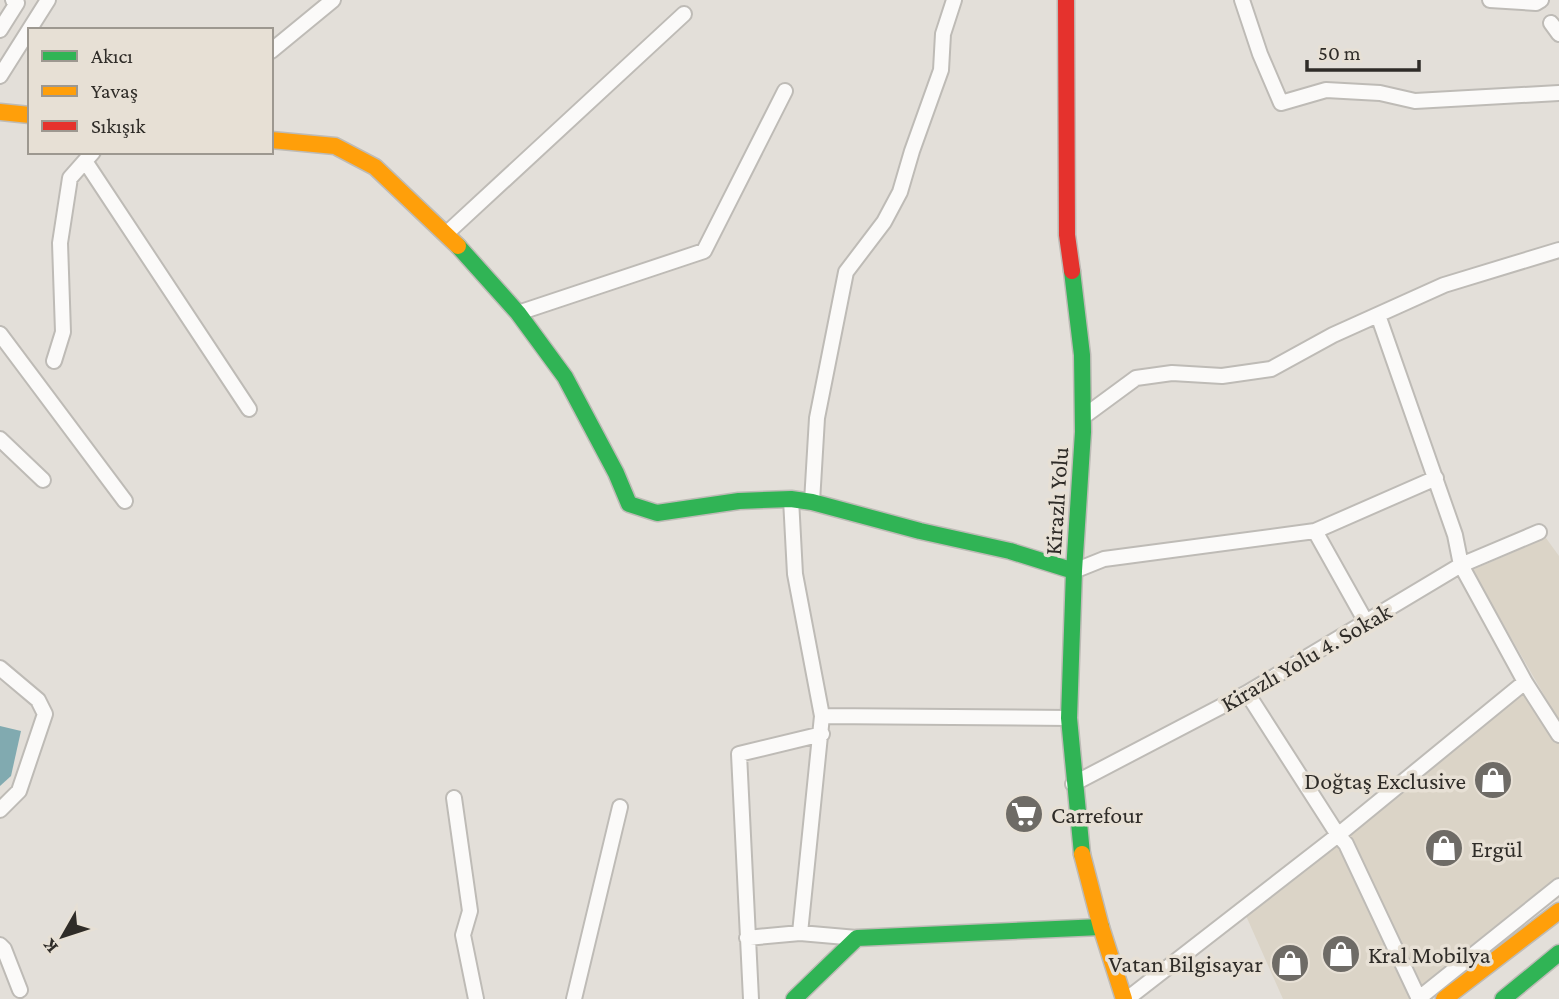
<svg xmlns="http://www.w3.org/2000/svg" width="1559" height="999" font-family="'Crimson Pro',serif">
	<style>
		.built { fill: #dbd4c7 }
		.water { fill: #81aab0 }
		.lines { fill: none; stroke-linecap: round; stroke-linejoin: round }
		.street-casing { stroke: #bebbb6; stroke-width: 18 }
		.fast-casing { stroke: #bebbb6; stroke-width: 19 }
		.slow-casing { stroke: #bebbb6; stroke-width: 19 }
		.jam-casing { stroke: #bebbb6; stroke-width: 19 }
		.street { stroke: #fbfaf9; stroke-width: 14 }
		.fast { stroke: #30b455; stroke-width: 16 }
		.slow { stroke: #ff9f0a; stroke-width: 16 }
		.jam { stroke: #e5322d; stroke-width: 16 }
		.labels { text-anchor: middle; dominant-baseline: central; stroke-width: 7; stroke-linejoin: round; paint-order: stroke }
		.street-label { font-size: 24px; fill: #2f2c28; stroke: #e7e0d5 }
		.poi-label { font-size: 24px; fill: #2f2c28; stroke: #e7e0d5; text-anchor: start }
	</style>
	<rect width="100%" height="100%" fill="#e3dfd9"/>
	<path class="built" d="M 1546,538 L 1559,556 L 1559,721 L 1472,570 Z
		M 1525,682 L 1559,735 L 1559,886 L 1418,999 L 1283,999 L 1243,909 Z"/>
	<path class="water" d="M 0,726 L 21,731 L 11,776 L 0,786 Z"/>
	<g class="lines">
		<defs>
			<path id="street" d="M 1242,0 L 1260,54 L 1281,103 L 1326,90 L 1380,93 L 1415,101 L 1559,93
				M 1490,0 L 1536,3 L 1541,0
				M 1551,23 L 1559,34
				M 0,30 L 17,3 L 13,0
				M 271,51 L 333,0
				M 0,76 L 48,0
				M 85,161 L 249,409
				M 447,233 L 684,14
				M 518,313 L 704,251 L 785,91
				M 1378,315 L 1455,535 L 1461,565 L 1525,682 L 1559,735
				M 0,334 L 125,501
				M 54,361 L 63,332 L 60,243 L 70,178 L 93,152
				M 1083,417 L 1136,378 L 1172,373 L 1222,376 L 1271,369 L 1333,335 L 1444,285 L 1559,250
				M 0,439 L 43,480
				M 791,499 L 795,574 L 822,716
				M 812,502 L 817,418 L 846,272 L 884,222 L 900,192 L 912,151 L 941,70 L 943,34 L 954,0
				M 1315,531 L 1366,622
				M 1074,571 L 1104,559 L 1315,531 L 1436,478
				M 0,668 L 38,700 L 45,714 L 19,791 L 0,810
				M 1247,693 L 1338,835 L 1346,844 L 1419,999
				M 1073,784 L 1247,693 L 1461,565 L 1539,532
				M 454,798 L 470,911 L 463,935 L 476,999
				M 800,933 L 822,716 L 1069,718
				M 747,938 L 800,933 L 857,938
				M 0,945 L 4,949 L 20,990
				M 574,999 L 620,807
				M 751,999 L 739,754 L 822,734
				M 1127,999 L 1338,835 L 1525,682
				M 1418,999 L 1559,886"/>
			<path id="fast" d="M 458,246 L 518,313 L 565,377 L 616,473 L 629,504 L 657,513 L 739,501 L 791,499 L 812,502 L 920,531 L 1010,551 L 1074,571
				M 1072,271 L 1082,355 L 1083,432 L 1074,571 L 1069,718 L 1082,854
				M 794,999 L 857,938 L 1101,927
				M 1503,999 L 1559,953"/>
			<path id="slow" d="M 0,112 L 30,115
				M 271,140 L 335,146 L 375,167 L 458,246
				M 1082,854 L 1101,927 L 1124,999
				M 1444,999 L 1559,911"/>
			<path id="jam" d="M 1066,0 L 1067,235 L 1072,271"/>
		</defs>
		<use href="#street" class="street-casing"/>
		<use href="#fast" class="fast-casing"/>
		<use href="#slow" class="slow-casing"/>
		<use href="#jam" class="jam-casing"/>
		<use href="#street" class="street"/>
		<use href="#fast" class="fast"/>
		<use href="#slow" class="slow"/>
		<use href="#jam" class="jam"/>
	</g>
	<defs>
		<symbol id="shop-disc" viewBox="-11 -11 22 22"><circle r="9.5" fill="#6e6b66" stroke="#e7e0d5"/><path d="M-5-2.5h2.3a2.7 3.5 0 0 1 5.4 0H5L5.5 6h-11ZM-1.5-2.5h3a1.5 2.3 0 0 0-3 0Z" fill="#fff"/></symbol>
		<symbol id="supermarket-disc" viewBox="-11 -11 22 22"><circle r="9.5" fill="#6e6b66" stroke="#e7e0d5"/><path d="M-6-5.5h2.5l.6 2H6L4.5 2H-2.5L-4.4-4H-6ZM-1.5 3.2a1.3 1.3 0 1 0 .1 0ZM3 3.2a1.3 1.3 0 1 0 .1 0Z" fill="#fff"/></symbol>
	</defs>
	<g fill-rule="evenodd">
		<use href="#shop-disc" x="1471" y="758" width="44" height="44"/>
		<use href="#supermarket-disc" x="1002" y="792" width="44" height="44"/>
		<use href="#shop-disc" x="1422" y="826" width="44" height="44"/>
		<use href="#shop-disc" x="1319" y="932" width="44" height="44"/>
		<use href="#shop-disc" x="1268" y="941" width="44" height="44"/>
	</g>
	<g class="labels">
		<g class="street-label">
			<text transform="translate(1056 501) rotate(-86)">Kirazlı Yolu</text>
			<text transform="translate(1306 657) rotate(-30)">Kirazlı Yolu 4. Sokak</text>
		</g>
		<g class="poi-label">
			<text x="1466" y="780" text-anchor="end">Doğtaş Exclusive</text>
			<text x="1051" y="814">Carrefour</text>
			<text x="1471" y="848">Ergül</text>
			<text x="1368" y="954">Kral Mobilya</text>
			<text x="1263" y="963" text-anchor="end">Vatan Bilgisayar</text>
		</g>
	</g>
	<rect x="28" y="28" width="245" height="126" fill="#e7e0d5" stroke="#9d9890" stroke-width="2"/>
	<rect x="42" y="51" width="35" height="10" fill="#30b455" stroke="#9d9890" stroke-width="2"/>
	<text x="91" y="63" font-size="21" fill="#2f2c28">Akıcı</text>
	<rect x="42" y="86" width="35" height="10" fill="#ff9f0a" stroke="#9d9890" stroke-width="2"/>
	<text x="91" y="98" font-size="21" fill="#2f2c28">Yavaş</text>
	<rect x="42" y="121" width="35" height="10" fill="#e5322d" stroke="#9d9890" stroke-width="2"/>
	<text x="91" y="133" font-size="21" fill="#2f2c28">Sıkışık</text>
	<g transform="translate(63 936) rotate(231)" stroke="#e7e0d5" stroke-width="5" paint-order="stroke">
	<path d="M0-5L12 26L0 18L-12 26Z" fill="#2f2c28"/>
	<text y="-10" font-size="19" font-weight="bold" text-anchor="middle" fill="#2f2c28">K</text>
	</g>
	<path d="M1307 60v10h112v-10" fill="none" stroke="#2f2c28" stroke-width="3.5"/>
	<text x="1318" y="60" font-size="21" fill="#2f2c28" stroke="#e7e0d5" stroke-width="5" paint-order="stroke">50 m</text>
</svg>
